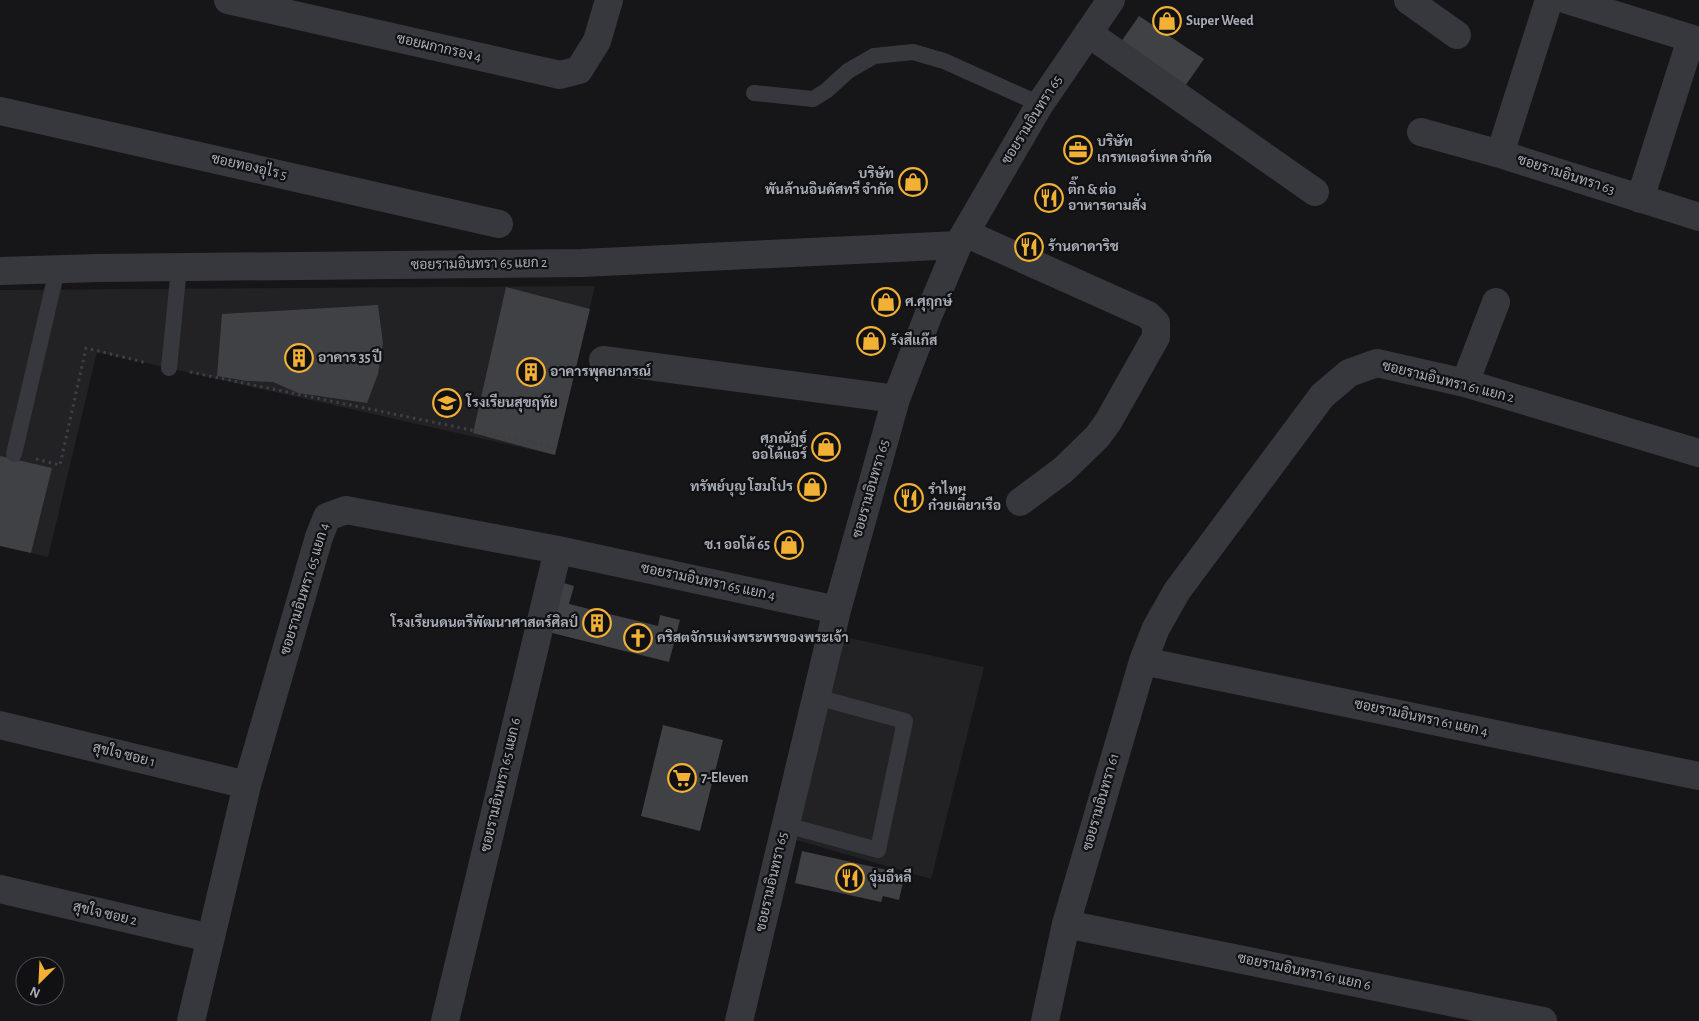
<svg xmlns="http://www.w3.org/2000/svg" width="1699" height="1021" font-family="'Alegreya Sans',Sarabun,sans-serif">
	<style>
		.built { fill: #222225 }
		.building { fill: #404145 }
		.lines { fill: none; stroke-linecap: round; stroke-linejoin: round }
		.path { stroke: #3d3f44; stroke-width: 3; stroke-dasharray: 2.5 4; stroke-linecap: butt }
		.lane { stroke: #37383d; stroke-width: 16 }
		.street { stroke: #37383d; stroke-width: 28 }
		.labels { text-anchor: middle; dominant-baseline: central; stroke-width: 4.5; stroke-linejoin: round; paint-order: stroke }
		.poi-label { font-size: 14px; font-weight: bold; fill: #a8adb8; stroke: #111113; text-anchor: start }
		.street-label { font-size: 14px; fill: #a8adb8; stroke: #111113 }
	</style>
	<rect width="100%" height="100%" fill="#161618"/>
	<path class="built" d="M 595,286 L 555,455 L 97,352 L 48,557 L 0,545 L 0,290 Z
		M 840,636 L 984,667 L 931,879 L 793,839 Z"/>
	<path class="building" d="M 1139,16 L 1204,59 L 1183,89 L 1116,49 Z
		M 506,287 L 590,309 L 555,455 L 473,433 Z
		M 378,305 L 383,343 L 378,374 L 367,403 L 298,393 L 273,382 L 247,381 L 217,376 L 222,314 Z
		M 0,456 L 52,468 L 31,553 L 0,546 Z
		M 560,582 L 574,586 L 569,604 L 658,626 L 660,615 L 680,620 L 669,662 L 548,632 Z
		M 663,725 L 723,740 L 700,831 L 641,816 Z
		M 802,851 L 905,874 L 899,900 L 883,896 L 881,902 L 795,883 Z"/>
	<g class="lines">
		<path class="path" d="M 190,372 L 549,446
			M 36,459 L 60,465 L 86,348 L 147,363"/>
		<path class="lane" d="M 754,93 L 813,99 L 826,91 L 848,71 L 874,56 L 913,52 L 944,61 L 1040,104
			M 169,368 L 179,268
			M 14,454 L 57,270
			M 786,825 L 878,850 L 905,721 L 816,697"/>
		<path class="street" d="M 228,0 L 560,75 L 579,70 L 597,41 L 609,0
			M 1408,0 L 1457,35
			M 1567,0 L 1699,41
			M 1088,33 L 1315,192
			M 0,111 L 499,224
			M 1421,132 L 1500,154 L 1699,217
			M 1500,154 L 1549,0
			M 1640,199 L 1691,39
			M 965,233 L 1148,315 L 1156,323 L 1156,337 L 1108,422 L 1097,437 L 1063,470 L 1020,502
			M 0,271 L 98,268 L 582,263 L 958,245
			M 603,360 L 896,399
			M 1465,383 L 1496,302
			M 1143,661 L 1699,776
			M 0,725 L 247,785
			M 0,889 L 210,938
			M 1066,924 L 1543,1021
			M 191,1021 L 247,785 L 319,537 L 327,517 L 346,510 L 558,550 L 837,610
			M 445,1021 L 558,550
			M 739,1021 L 837,610 L 896,399 L 928,316 L 958,245 L 1040,104 L 1111,0
			M 1045,1021 L 1066,924 L 1143,661 L 1156,628 L 1177,591 L 1322,396 L 1349,373 L 1377,363 L 1465,383 L 1699,453"/>
	</g>
	<defs>
		<symbol id="shop-ring" viewBox="-11 -11 22 22"><circle r="9.5" fill="#111113" stroke="#f2b134" stroke-width="1.5"/><path d="M-5-2.5h2.3a2.7 3.5 0 0 1 5.4 0H5L5.5 6h-11ZM-1.5-2.5h3a1.5 2.3 0 0 0-3 0Z" fill="#f2b134"/></symbol>
		<symbol id="office-ring" viewBox="-11 -11 22 22"><circle r="9.5" fill="#111113" stroke="#f2b134" stroke-width="1.5"/><path d="M-6-3h4V-5.5h4V-3h4V5H-6ZM-1-4.5V-3h2v-1.5ZM-6 0V1H6V0Z" fill="#f2b134"/></symbol>
		<symbol id="restaurant-ring" viewBox="-11 -11 22 22"><circle r="9.5" fill="#111113" stroke="#f2b134" stroke-width="1.5"/><path d="M-5-6h1v4h1v-4h1v4h1v-4h1v5L-1.5 .5V6h-2V.5L-5-1ZM5-6V6H3V1.5H1.5Q1.5-4 5-6Z" fill="#f2b134"/></symbol>
		<symbol id="building-ring" viewBox="-11 -11 22 22"><circle r="9.5" fill="#111113" stroke="#f2b134" stroke-width="1.5"/><path d="M-4-6H4V6H1V3H-1V6H-4ZM-2.5-4.3h1.7v1.8h-1.7ZM.8-4.3h1.7v1.8H.8ZM-2.5-1h1.7V.8h-1.7ZM.8-1h1.7V.8H.8Z" fill="#f2b134"/></symbol>
		<symbol id="school-ring" viewBox="-11 -11 22 22"><circle r="9.5" fill="#111113" stroke="#f2b134" stroke-width="1.5"/><path d="M0-5L7-2L0 1L-7-2ZM-4 1L0 2.5L4 1V4Q0 6-4 4Z" fill="#f2b134"/></symbol>
		<symbol id="church-ring" viewBox="-11 -11 22 22"><circle r="9.5" fill="#111113" stroke="#f2b134" stroke-width="1.5"/><path d="M-1.2-6h2.4v3.5h3.3v2.4h-3.3V6h-2.4V-.1h-3.3v-2.4h3.3Z" fill="#f2b134"/></symbol>
		<symbol id="supermarket-ring" viewBox="-11 -11 22 22"><circle r="9.5" fill="#111113" stroke="#f2b134" stroke-width="1.5"/><path d="M-6-5.5h2.5l.6 2H6L4.5 2H-2.5L-4.4-4H-6ZM-1.5 3.2a1.3 1.3 0 1 0 .1 0ZM3 3.2a1.3 1.3 0 1 0 .1 0Z" fill="#f2b134"/></symbol>
	</defs>
	<g fill-rule="evenodd">
		<use href="#shop-ring" x="1151" y="5" width="32" height="32"/>
		<use href="#office-ring" x="1062" y="134" width="32" height="32"/>
		<use href="#shop-ring" x="897" y="166" width="32" height="32"/>
		<use href="#restaurant-ring" x="1033" y="182" width="32" height="32"/>
		<use href="#restaurant-ring" x="1013" y="231" width="32" height="32"/>
		<use href="#shop-ring" x="870" y="286" width="32" height="32"/>
		<use href="#shop-ring" x="855" y="325" width="32" height="32"/>
		<use href="#building-ring" x="283" y="342" width="32" height="32"/>
		<use href="#building-ring" x="515" y="356" width="32" height="32"/>
		<use href="#school-ring" x="431" y="387" width="32" height="32"/>
		<use href="#shop-ring" x="810" y="431" width="32" height="32"/>
		<use href="#shop-ring" x="796" y="471" width="32" height="32"/>
		<use href="#restaurant-ring" x="893" y="482" width="32" height="32"/>
		<use href="#shop-ring" x="773" y="529" width="32" height="32"/>
		<use href="#building-ring" x="581" y="607" width="32" height="32"/>
		<use href="#church-ring" x="622" y="622" width="32" height="32"/>
		<use href="#supermarket-ring" x="666" y="762" width="32" height="32"/>
		<use href="#restaurant-ring" x="834" y="862" width="32" height="32"/>
	</g>
	<g class="labels">
		<g class="poi-label">
			<text x="1186" y="21">Super Weed</text>
			<text x="1097" y="142">บริษัท<tspan x="1097" dy="16">เกรทเตอร์เทค จำกัด</tspan></text>
			<text x="894" y="174" text-anchor="end">บริษัท<tspan x="894" dy="16">พันล้านอินดัสทรี จำกัด</tspan></text>
			<text x="1068" y="190">ติ๊ก &amp; ต่อ<tspan x="1068" dy="16">อาหารตามสั่ง</tspan></text>
			<text x="1048" y="247">ร้านดาดาริช</text>
			<text x="905" y="302">ศ.ศุฤกษ์</text>
			<text x="890" y="341">รังสีแก๊ส</text>
			<text x="318" y="358">อาคาร 35 ปี</text>
			<text x="550" y="372">อาคารพุคยาภรณ์</text>
			<text x="466" y="403">โรงเรียนสุขฤทัย</text>
			<text x="807" y="439" text-anchor="end">ศุภณัฎฐ์<tspan x="807" dy="16">ออโต้แอร์</tspan></text>
			<text x="793" y="487" text-anchor="end">ทรัพย์บุญ โฮมโปร</text>
			<text x="928" y="490">รำไทย<tspan x="928" dy="16">ก๋วยเตี๋ยวเรือ</tspan></text>
			<text x="770" y="545" text-anchor="end">ช.1 ออโต้ 65</text>
			<text x="578" y="623" text-anchor="end">โรงเรียนดนตรีพัฒนาศาสตร์ศิลป์</text>
			<text x="657" y="638">คริสตจักรแห่งพระพรของพระเจ้า</text>
			<text x="701" y="778">7-Eleven</text>
			<text x="869" y="878">จุ่มอีหลี</text>
		</g>
		<g class="street-label">
			<text transform="translate(439 48) rotate(13)">ซอยผกากรอง 4</text>
			<text transform="translate(1032 120) rotate(-58)">ซอยรามอินทรา 65</text>
			<text transform="translate(249 167) rotate(13)">ซอยทองอุไร 5</text>
			<text transform="translate(1566 175) rotate(18)">ซอยรามอินทรา 63</text>
			<text transform="translate(479 264) rotate(-1)">ซอยรามอินทรา 65 แยก 2</text>
			<text transform="translate(1448 382) rotate(14)">ซอยรามอินทรา 61 แยก 2</text>
			<text transform="translate(871 489) rotate(-74)">ซอยรามอินทรา 65</text>
			<text transform="translate(708 582) rotate(12)">ซอยรามอินทรา 65 แยก 4</text>
			<text transform="translate(305 589) rotate(-73)">ซอยรามอินทรา 65 แยก 4</text>
			<text transform="translate(1421 718) rotate(12)">ซอยรามอินทรา 61 แยก 4</text>
			<text transform="translate(124 755) rotate(14)">สุขใจ ซอย 1</text>
			<text transform="translate(501 785) rotate(-77)">ซอยรามอินทรา 65 แยก 6</text>
			<text transform="translate(1101 802) rotate(-74)">ซอยรามอินทรา 61</text>
			<text transform="translate(772 882) rotate(-77)">ซอยรามอินทรา 65</text>
			<text transform="translate(105 914) rotate(13)">สุขใจ ซอย 2</text>
			<text transform="translate(1304 972) rotate(12)">ซอยรามอินทรา 61 แยก 6</text>
		</g>
	</g>
	<g transform="translate(40 981) rotate(204)"><circle r="24" fill="#111113" stroke="#4d4f55"/>
	<path d="M0-4L9 19L0 12L-9 19Z" fill="#f2b134"/>
	<text y="-8" font-size="14" font-weight="bold" text-anchor="middle" fill="#a8adb8">N</text>
	</g>
</svg>
